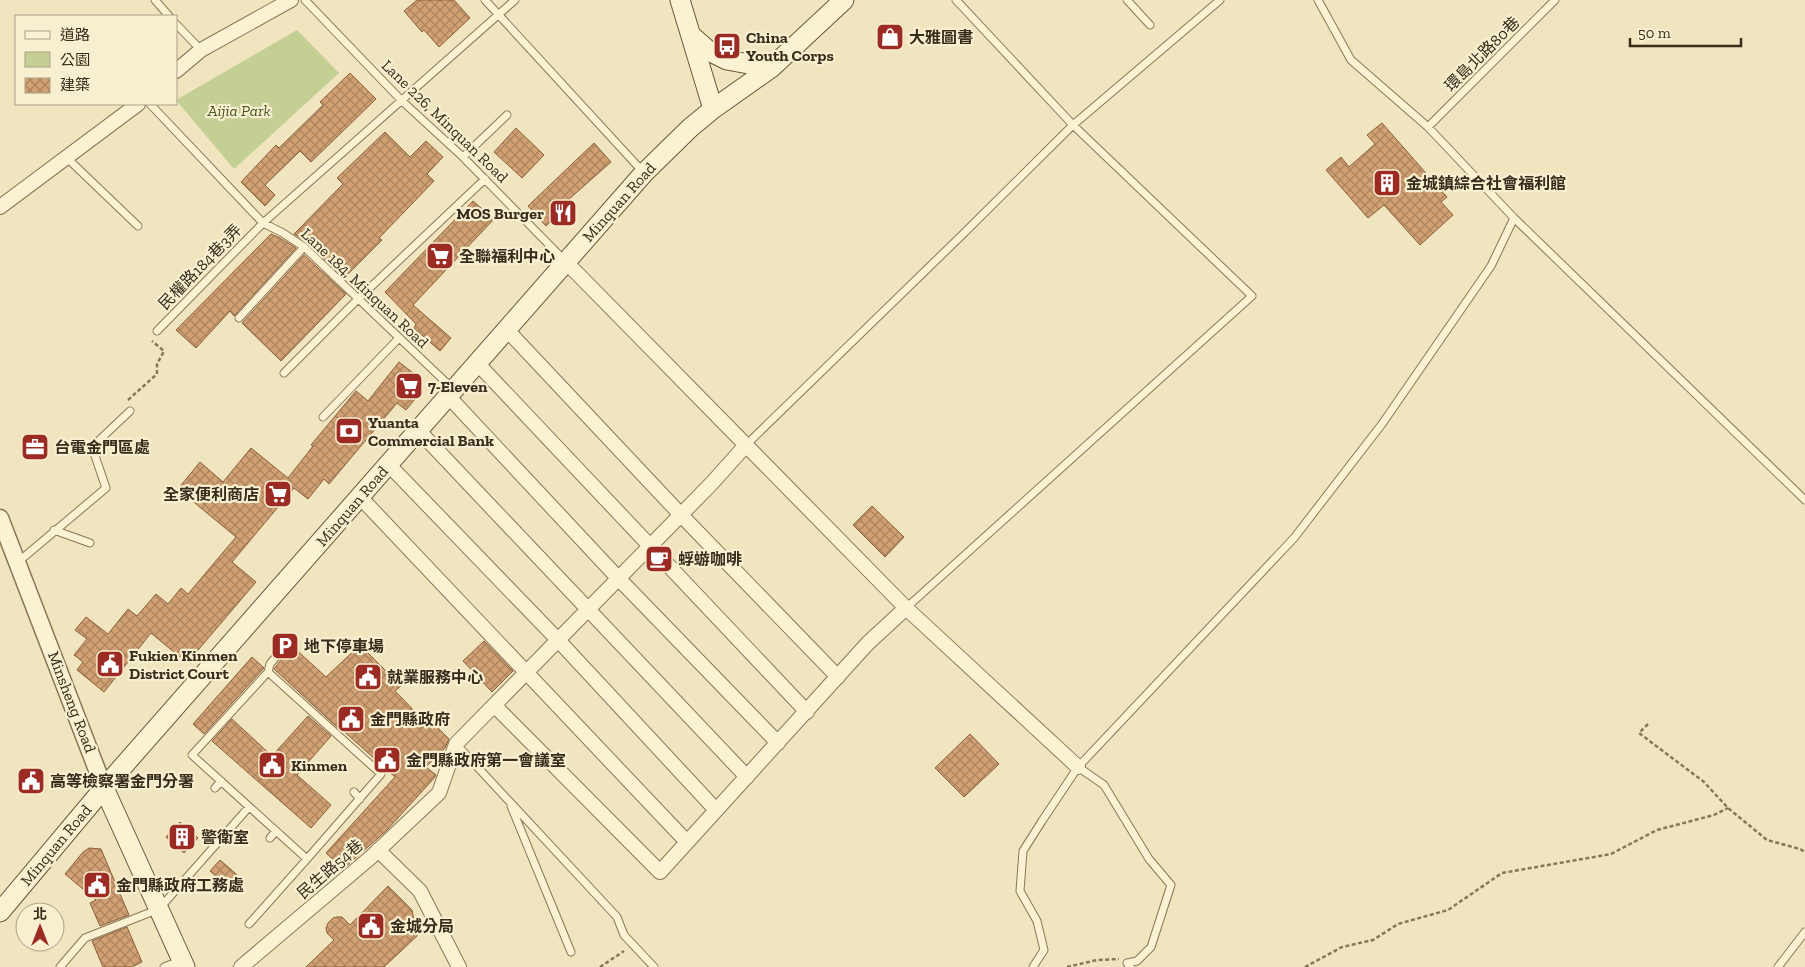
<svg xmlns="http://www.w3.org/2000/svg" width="1805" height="967" font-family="'Zilla Slab','Noto Sans TC',serif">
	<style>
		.green { fill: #c3cf93 }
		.building { fill: url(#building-cross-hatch); stroke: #8b603b }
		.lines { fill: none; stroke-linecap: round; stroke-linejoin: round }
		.service-casing { stroke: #8a7656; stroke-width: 9 }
		.minor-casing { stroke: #8a7656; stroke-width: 16 }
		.tertiary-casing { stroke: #8a7656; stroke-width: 19 }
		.secondary-casing { stroke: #6c563a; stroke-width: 21 }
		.path { stroke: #8a7656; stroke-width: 2.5; stroke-dasharray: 4 2.5; stroke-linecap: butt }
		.service { stroke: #fbf2d3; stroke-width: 7 }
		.minor { stroke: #fbf2d3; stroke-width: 14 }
		.tertiary { stroke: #fbf2d3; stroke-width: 16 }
		.secondary { stroke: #fbf2d3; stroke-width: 19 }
		.labels { text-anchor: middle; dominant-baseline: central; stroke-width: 4.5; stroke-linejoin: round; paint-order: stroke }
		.poi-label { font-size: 16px; font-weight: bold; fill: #392c1c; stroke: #f7efcf; text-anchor: start }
		.street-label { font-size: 16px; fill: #392c1c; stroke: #f7efcf }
		.park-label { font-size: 16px; font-style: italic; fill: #455621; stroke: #f7efcf }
	</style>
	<defs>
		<pattern id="building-cross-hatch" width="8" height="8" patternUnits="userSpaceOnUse" patternTransform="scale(1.25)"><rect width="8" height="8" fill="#d1a173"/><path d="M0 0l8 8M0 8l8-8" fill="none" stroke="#ab835e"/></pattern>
	</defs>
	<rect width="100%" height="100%" fill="#f0e5bf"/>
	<path class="green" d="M 297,30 L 339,73 L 234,169 L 176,100 Z"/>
	<path class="building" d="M 417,0 L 454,0 L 470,18 L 439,47 L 424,30 L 422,32 L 404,11 Z
		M 350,73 L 376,99 L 311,162 L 300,151 L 265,185 L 275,195 L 265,206 L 241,182 L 276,145 L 279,148 L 323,105 L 320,102 Z
		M 1382,123 L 1447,197 L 1441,202 L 1453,215 L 1420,245 L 1384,205 L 1368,218 L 1326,170 L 1341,157 L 1349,167 L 1375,144 L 1367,135 Z
		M 516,128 L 544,155 L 522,178 L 494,152 Z
		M 385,132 L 410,157 L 426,141 L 443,157 L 427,174 L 434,181 L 379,238 L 382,240 L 344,278 L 308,243 L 294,234 L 343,184 L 337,178 Z
		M 594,143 L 611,162 L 568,200 L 571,203 L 546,226 L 528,206 Z
		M 473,201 L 494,219 L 413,305 L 451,338 L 440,351 L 414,328 L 416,324 L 385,292 Z
		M 271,234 L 280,238 L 296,248 L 234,316 L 230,311 L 196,348 L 176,330 Z
		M 304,255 L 346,294 L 281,361 L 242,323 Z
		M 399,362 L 417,376 L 420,389 L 419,394 L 406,410 L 397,403 L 329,484 L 324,479 L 308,499 L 294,488 L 232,562 L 256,582 L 187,663 L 151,633 L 104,692 L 77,670 L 83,662 L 74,655 L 87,639 L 75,630 L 86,617 L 108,634 L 128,609 L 137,616 L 156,594 L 168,604 L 181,588 L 188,594 L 236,537 L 178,489 L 200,462 L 223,482 L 251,448 L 288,478 L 313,446 L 311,445 L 356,391 L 368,401 Z
		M 872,506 L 904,537 L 885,557 L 853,525 Z
		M 484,641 L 513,671 L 492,692 L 463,661 Z
		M 291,645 L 326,677 L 360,645 L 401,686 L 395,691 L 431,728 L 435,725 L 449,739 L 445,748 L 426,767 L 436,775 L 435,777 L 387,830 L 343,869 L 326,853 L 395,777 L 339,727 L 338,728 L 274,669 L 289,649 Z
		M 252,657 L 264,668 L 263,669 L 204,734 L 193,724 Z
		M 308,716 L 331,736 L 297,775 L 331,805 L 311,828 L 212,741 L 232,719 L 272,756 Z
		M 970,734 L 999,764 L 964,797 L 935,768 Z
		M 180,822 L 198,838 L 184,853 L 166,837 Z
		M 89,848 L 101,849 L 129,915 L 100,926 L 90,903 L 96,900 L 65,874 L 83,852 Z
		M 220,860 L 243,880 L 233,891 L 210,871 Z
		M 388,886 L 412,910 L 417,936 L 384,967 L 306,967 L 334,940 L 327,933 L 326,928 L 328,923 L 333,918 L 337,917 L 342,917 L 350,925 Z
		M 127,927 L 142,962 L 132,967 L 103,967 L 92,941 Z"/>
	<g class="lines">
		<defs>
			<path id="service" d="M 155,0 L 169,16
				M 305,0 L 402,101 L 463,157 L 566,262
				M 485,0 L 644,173
				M 1127,0 L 1150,25
				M 1318,0 L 1351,60 L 1428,127 L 1514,218 L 1805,500
				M 176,24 L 201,50
				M 150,104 L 263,223 L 283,233 L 304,247 L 453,389
				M 1428,127 L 1555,0
				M 463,157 L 507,115
				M 67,158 L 138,226
				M 239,318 L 304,247
				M 157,331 L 263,223 L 515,0
				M 284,373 L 358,299 L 485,179
				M 323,417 L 399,338
				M 746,445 L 959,238 L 1073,125 L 1220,0
				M 54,530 L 90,543
				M 18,562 L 106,488 L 92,447 L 130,411
				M 906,608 L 1252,296 L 1073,125 L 956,0
				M 268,672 L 381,774 L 307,859 L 192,755 Z
				M 268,672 L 270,664 L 285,646
				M 456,744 L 617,917 L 624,935 L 654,967
				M 1078,767 L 1104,785 L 1149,859 L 1171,885 L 1151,947 L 1137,961 L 1127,963 L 1130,967
				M 215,788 L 221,781
				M 354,792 L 360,799
				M 511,806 L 571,952
				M 270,838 L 276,831
				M 249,924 L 307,859
				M 60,967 L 85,938 L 159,909 L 249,807
				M 164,967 L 180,961
				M 1033,967 L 1044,950 L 1037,921 L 1020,891 L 1023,851 L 1042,821 L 1078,767 L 1294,538 L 1382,424 L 1491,266 L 1514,218
				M 1778,967 L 1805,932"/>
			<path id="minor" d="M 176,71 L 201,50 L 291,0
				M 0,207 L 138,104
				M 566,262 L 906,608 L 1078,767
				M 507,330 L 681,515 L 838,677
				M 477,363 L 807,712
				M 448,396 L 619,579 L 778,743
				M 418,430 L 747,777
				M 388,464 L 558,640 L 716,810
				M 360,497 L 687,842
				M 494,705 L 660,872 L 868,643 L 906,608
				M 378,850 L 420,891 L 459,967
				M 241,967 L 370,858 L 439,793 L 456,744 L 712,483 L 746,445"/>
			<path id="tertiary" d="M 0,518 L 104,788"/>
			<path id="secondary" d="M 680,0 L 713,109
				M 692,36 L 709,51 L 727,60 L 771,68
				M 104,788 L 185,967
				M 0,912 L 104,788 L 644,173 L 690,128 L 713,109 L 771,68 L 844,0"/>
		</defs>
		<use href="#service" class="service-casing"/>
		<use href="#minor" class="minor-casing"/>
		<use href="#tertiary" class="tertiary-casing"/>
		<use href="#secondary" class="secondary-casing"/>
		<path class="path" d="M 128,400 L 157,374 L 157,364 L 164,351 L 152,341
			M 1648,724 L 1639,733 L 1704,782 L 1728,808 L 1767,840 L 1800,849 L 1805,852
			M 600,967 L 624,951
			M 1067,967 L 1097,960 L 1119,959
			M 1305,967 L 1342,947 L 1373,940 L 1398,924 L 1448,910 L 1502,873 L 1611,854 L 1657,830 L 1714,815 L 1728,808"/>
		<use href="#service" class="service"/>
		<use href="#minor" class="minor"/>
		<use href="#tertiary" class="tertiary"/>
		<use href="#secondary" class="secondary"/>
	</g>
	<defs>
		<symbol id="shop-square" viewBox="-11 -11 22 22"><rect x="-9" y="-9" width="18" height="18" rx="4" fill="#9c2b23" stroke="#f7efcf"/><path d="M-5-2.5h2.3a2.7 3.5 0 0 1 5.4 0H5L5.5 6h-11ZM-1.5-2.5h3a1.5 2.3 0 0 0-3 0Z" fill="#fff"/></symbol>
		<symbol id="bus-square" viewBox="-11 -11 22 22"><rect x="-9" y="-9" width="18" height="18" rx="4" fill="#9c2b23" stroke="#f7efcf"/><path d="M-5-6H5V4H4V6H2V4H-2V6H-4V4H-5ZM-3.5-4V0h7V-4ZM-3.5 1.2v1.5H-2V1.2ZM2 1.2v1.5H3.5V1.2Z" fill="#fff"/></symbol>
		<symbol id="building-square" viewBox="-11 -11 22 22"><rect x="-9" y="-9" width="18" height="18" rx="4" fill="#9c2b23" stroke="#f7efcf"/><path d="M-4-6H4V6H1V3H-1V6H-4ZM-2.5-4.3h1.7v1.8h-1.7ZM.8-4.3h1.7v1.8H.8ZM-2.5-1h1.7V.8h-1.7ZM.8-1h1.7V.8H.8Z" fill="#fff"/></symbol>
		<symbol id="restaurant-square" viewBox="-11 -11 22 22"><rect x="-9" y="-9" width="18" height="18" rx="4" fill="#9c2b23" stroke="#f7efcf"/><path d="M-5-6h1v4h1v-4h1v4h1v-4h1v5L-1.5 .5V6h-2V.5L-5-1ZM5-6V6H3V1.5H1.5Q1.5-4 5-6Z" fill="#fff"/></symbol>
		<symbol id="supermarket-square" viewBox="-11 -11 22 22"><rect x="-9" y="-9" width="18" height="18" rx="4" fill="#9c2b23" stroke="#f7efcf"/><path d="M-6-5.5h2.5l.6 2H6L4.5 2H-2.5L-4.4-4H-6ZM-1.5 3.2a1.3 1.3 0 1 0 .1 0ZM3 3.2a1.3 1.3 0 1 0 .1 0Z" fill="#fff"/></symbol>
		<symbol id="bank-square" viewBox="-11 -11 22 22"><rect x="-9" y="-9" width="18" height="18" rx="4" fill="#9c2b23" stroke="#f7efcf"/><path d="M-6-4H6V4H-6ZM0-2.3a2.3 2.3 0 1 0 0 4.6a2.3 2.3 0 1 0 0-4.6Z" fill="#fff"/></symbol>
		<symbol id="office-square" viewBox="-11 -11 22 22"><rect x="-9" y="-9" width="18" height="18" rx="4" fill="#9c2b23" stroke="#f7efcf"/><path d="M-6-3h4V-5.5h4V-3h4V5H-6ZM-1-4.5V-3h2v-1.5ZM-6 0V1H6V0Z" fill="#fff"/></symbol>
		<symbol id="cafe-square" viewBox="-11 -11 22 22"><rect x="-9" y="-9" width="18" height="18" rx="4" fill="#9c2b23" stroke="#f7efcf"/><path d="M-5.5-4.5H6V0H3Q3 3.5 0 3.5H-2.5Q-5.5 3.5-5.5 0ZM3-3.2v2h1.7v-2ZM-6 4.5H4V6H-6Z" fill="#fff"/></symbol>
		<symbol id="parking-square" viewBox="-11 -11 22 22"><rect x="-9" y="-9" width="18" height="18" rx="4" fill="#9c2b23" stroke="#f7efcf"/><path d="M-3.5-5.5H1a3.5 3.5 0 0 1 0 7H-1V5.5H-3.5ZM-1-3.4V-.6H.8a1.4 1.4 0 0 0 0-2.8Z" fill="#fff"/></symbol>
		<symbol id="civic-square" viewBox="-11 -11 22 22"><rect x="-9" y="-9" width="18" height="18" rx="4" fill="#9c2b23" stroke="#f7efcf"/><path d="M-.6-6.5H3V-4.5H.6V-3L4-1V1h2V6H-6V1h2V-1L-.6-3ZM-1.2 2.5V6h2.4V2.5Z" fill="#fff"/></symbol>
	</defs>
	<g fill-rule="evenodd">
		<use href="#shop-square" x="874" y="21" width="32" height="32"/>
		<use href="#bus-square" x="711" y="30" width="32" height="32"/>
		<use href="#building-square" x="1371" y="167" width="32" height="32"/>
		<use href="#restaurant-square" x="547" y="197" width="32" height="32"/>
		<use href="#supermarket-square" x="424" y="240" width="32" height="32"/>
		<use href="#supermarket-square" x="393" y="370" width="32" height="32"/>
		<use href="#bank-square" x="333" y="415" width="32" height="32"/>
		<use href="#office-square" x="19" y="431" width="32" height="32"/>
		<use href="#supermarket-square" x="262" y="478" width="32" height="32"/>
		<use href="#cafe-square" x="643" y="543" width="32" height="32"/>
		<use href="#parking-square" x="269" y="630" width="32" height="32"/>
		<use href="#civic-square" x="94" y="648" width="32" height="32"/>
		<use href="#civic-square" x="352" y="661" width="32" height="32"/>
		<use href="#civic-square" x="335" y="703" width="32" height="32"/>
		<use href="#civic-square" x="371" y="744" width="32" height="32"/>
		<use href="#civic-square" x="256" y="749" width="32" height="32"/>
		<use href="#civic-square" x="15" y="765" width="32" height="32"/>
		<use href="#building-square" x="166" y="821" width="32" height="32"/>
		<use href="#civic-square" x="81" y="869" width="32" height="32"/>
		<use href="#civic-square" x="355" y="910" width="32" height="32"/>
	</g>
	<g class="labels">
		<g class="poi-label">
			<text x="746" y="37">China<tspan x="746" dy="18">Youth Corps</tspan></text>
			<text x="909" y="37">大雅圖書</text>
			<text x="1406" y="183">金城鎮綜合社會福利館</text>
			<text x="544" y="213" text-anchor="end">MOS Burger</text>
			<text x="459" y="256">全聯福利中心</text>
			<text x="428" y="386">7-Eleven</text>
			<text x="368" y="422">Yuanta<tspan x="368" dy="18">Commercial Bank</tspan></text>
			<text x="54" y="447">台電金門區處</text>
			<text x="259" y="494" text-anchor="end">全家便利商店</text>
			<text x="678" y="559">蜉蝣咖啡</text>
			<text x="304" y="646">地下停車場</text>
			<text x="129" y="655">Fukien Kinmen<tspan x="129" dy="18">District Court</tspan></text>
			<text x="387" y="677">就業服務中心</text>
			<text x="370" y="719">金門縣政府</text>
			<text x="406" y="760">金門縣政府第一會議室</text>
			<text x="291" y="765">Kinmen</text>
			<text x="50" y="781">高等檢察署金門分署</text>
			<text x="201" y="837">警衛室</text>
			<text x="116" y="885">金門縣政府工務處</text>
			<text x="390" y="926">金城分局</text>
		</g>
		<g class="street-label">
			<text transform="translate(1482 54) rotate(-45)">環島北路80巷</text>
			<text transform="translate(445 121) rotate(44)">Lane 226, Minquan Road</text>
			<text transform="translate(619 202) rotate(-48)">Minquan Road</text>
			<text transform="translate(200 267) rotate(-46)">民權路184巷3弄</text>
			<text transform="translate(365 288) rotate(43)">Lane 184, Minquan Road</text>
			<text transform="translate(352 506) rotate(-49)">Minquan Road</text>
			<text transform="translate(72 702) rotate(69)">Minsheng Road</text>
			<text transform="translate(56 845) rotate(-50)">Minquan Road</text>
			<text transform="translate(330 869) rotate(-41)">民生路54巷</text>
		</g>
		<g class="park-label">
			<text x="239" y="110">Aijia Park</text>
		</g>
	</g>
	<rect x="15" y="15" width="162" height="90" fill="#f7efcf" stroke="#aba187"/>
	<rect x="25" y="31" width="25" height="8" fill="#fbf2d3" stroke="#aba187"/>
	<text x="60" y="40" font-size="15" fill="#392c1c">道路</text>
	<rect x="25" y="52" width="25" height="15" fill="#c3cf93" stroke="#aba187"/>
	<text x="60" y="65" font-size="15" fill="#392c1c">公園</text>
	<rect x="25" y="78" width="25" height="15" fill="url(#building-cross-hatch)" stroke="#aba187"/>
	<text x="60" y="90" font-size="15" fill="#392c1c">建築</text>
	<g transform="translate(40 927)"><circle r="24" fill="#f7efcf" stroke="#aba187"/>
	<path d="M0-4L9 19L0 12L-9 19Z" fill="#9c2b23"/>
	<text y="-8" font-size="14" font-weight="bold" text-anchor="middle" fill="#392c1c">北</text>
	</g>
	<path d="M1630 38v8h111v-8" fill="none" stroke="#392c1c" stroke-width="2.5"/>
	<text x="1638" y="38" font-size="15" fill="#392c1c" stroke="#f7efcf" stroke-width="4" paint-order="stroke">50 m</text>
</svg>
